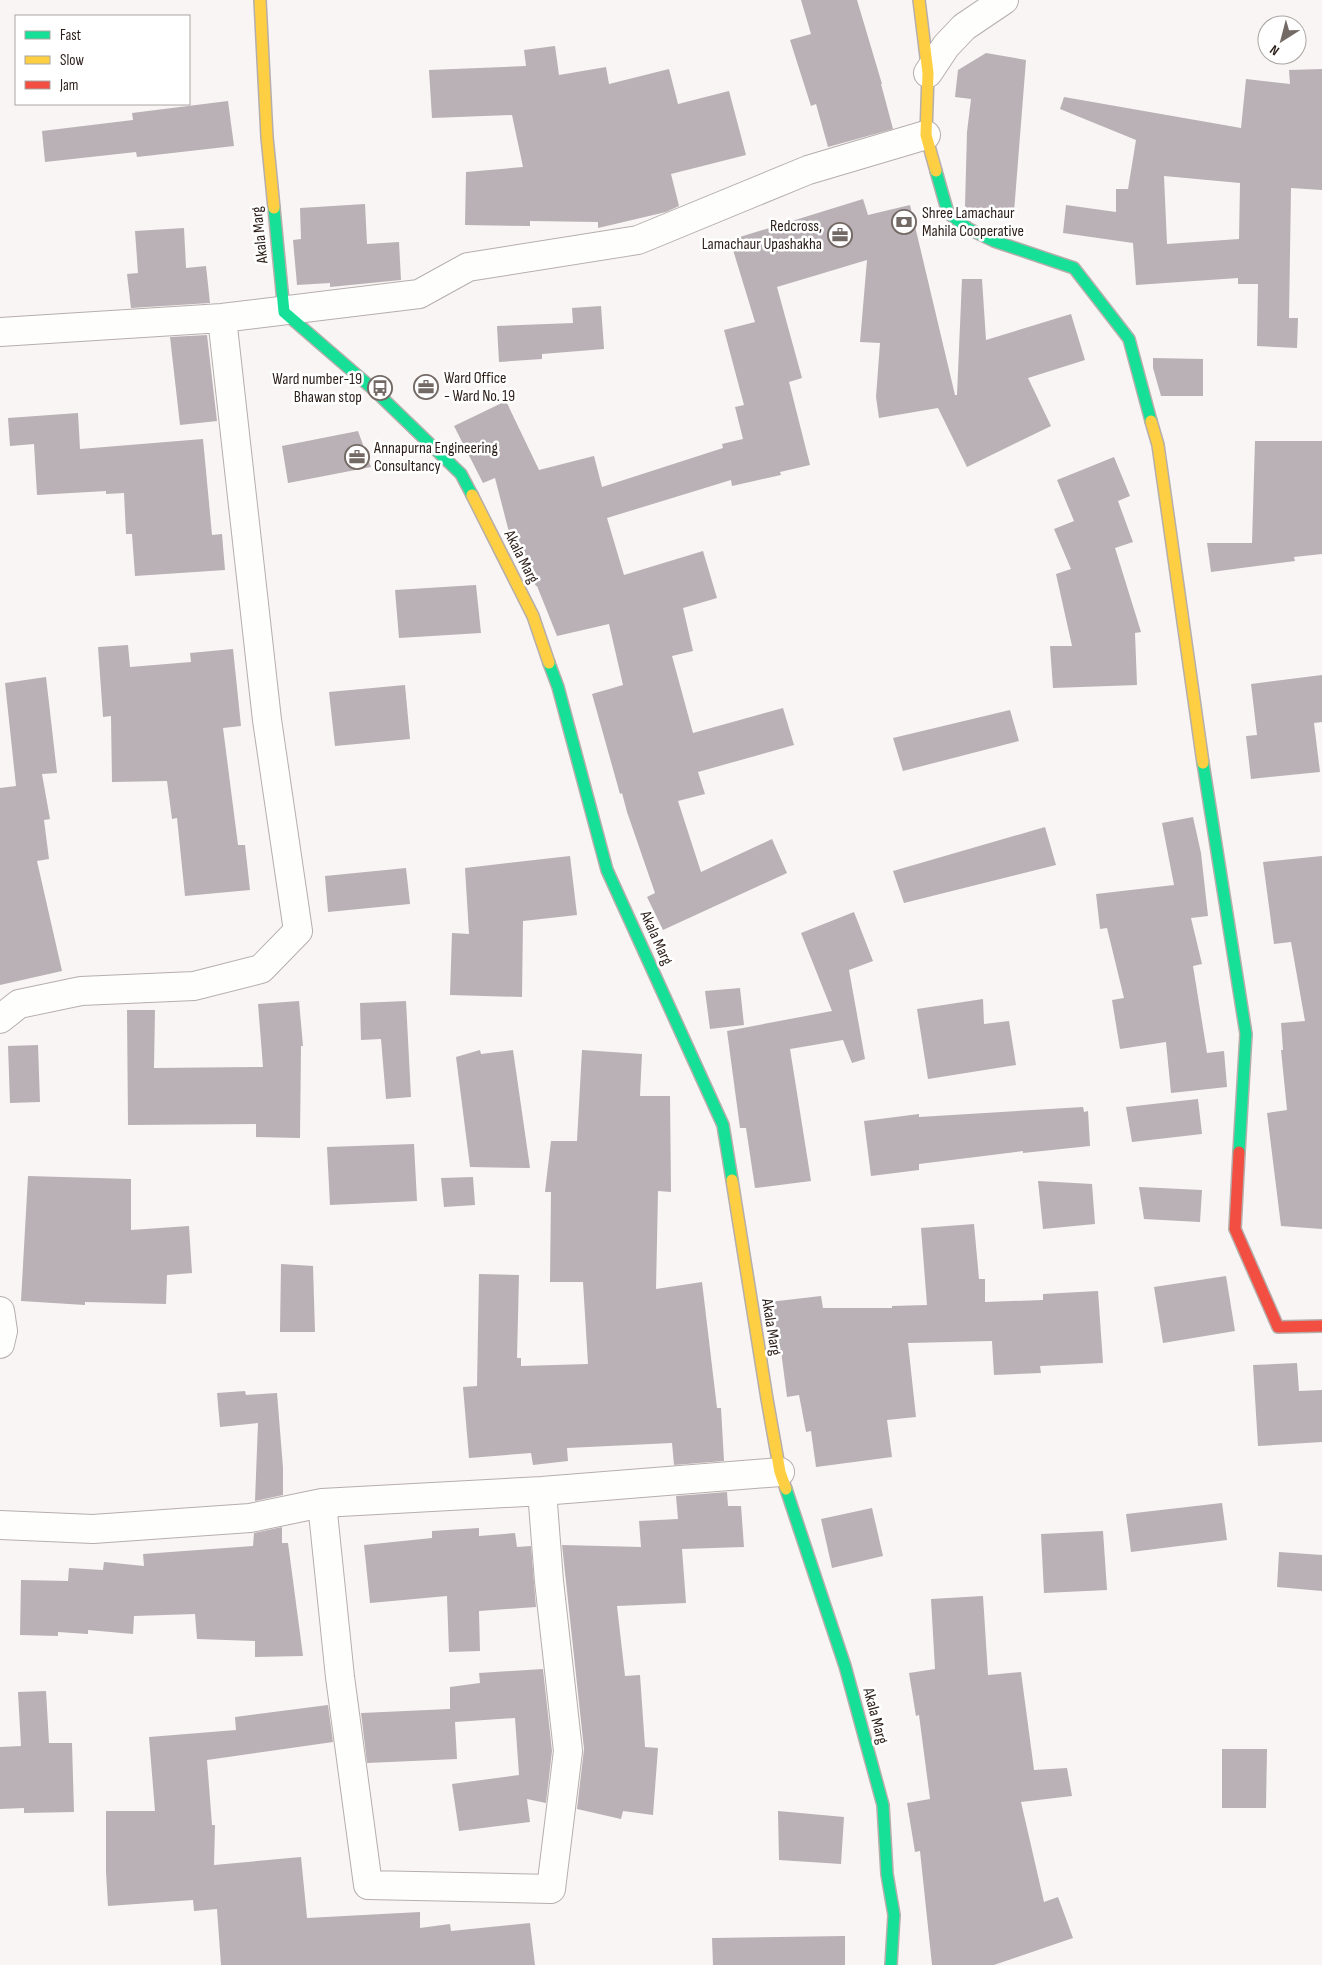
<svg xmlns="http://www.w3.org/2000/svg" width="1322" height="1965" font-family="'Sofia Sans Condensed',sans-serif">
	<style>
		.building { fill: #b9b1b5; fill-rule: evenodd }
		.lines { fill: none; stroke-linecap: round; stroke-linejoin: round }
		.street-casing { stroke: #b6aeab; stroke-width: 30 }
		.fast-casing { stroke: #b6aeab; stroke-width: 14 }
		.slow-casing { stroke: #b6aeab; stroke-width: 14 }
		.jam-casing { stroke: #b6aeab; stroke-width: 14 }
		.street { stroke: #fefefd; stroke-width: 28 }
		.fast { stroke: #16e098; stroke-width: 11 }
		.slow { stroke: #ffcf43; stroke-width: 11 }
		.jam { stroke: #f24e42; stroke-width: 11 }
		.labels { text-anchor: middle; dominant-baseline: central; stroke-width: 5; stroke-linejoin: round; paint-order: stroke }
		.poi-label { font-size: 16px; fill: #2b1e18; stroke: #fff; text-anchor: start }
		.street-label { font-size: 16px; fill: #2b1e18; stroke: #fff }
	</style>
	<rect width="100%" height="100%" fill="#f9f5f4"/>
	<path class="building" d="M 801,0 L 857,0 L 882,84 L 881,84 L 893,129 L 828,147 L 816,104 L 811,106 L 790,40 L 811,34 Z
		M 555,46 L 559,75 L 606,67 L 609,84 L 669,69 L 678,104 L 729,91 L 746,155 L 671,174 L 679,206 L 666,212 L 598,228 L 598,222 L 530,221 L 530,226 L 465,225 L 466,172 L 523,167 L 512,115 L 432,118 L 429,70 L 526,66 L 524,50 Z
		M 986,53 L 1026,60 L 1014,212 L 971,211 L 965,206 L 967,132 L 971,99 L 955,97 L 958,70 Z
		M 1322,69 L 1322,190 L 1291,188 L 1289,318 L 1298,318 L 1297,348 L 1257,346 L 1258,284 L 1238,284 L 1238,278 L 1136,285 L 1133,243 L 1063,233 L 1066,205 L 1116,212 L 1116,189 L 1128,189 L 1136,140 L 1060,109 L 1064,97 L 1241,128 L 1246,79 L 1290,84 L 1289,70 ZM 1164,176 L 1240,183 L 1239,239 L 1167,244 Z
		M 228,101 L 234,146 L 137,157 L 136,152 L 45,162 L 42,131 L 133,120 L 132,113 Z
		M 863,199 L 868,215 L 910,205 L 955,395 L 957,395 L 962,279 L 982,279 L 986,340 L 1071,314 L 1085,360 L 1028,378 L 1051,426 L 967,467 L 938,408 L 879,418 L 876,397 L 880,343 L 860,342 L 867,260 L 777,287 L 802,378 L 789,382 L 810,465 L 780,472 L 781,475 L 732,486 L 731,480 L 607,518 L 624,575 L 703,551 L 717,598 L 683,608 L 693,651 L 672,656 L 693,733 L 783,708 L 794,745 L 698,772 L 705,794 L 678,801 L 701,872 L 772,839 L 787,873 L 663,930 L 647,897 L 655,893 L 627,812 L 622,793 L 620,794 L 592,694 L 623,685 L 609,624 L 557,636 L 537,586 L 536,586 L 510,536 L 495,478 L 483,483 L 454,426 L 506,401 L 539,470 L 594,456 L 602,487 L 723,448 L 722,444 L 743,439 L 735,407 L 744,405 L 724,330 L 755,322 L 730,240 Z
		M 365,204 L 367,244 L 399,242 L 401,280 L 330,287 L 330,283 L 297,285 L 293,240 L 301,239 L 300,208 Z
		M 184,228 L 186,268 L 206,266 L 210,303 L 131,308 L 127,274 L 138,273 L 135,231 Z
		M 601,306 L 604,349 L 542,354 L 542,359 L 499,362 L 497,326 L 573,323 L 572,308 Z
		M 207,335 L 217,421 L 180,425 L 170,337 Z
		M 1153,358 L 1203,359 L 1203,396 L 1161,396 L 1153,368 Z
		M 78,413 L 80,449 L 203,439 L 212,535 L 222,534 L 225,570 L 135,576 L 132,534 L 126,534 L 124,493 L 106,494 L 106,491 L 37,495 L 34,444 L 10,446 L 8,418 Z
		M 358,431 L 371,467 L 288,483 L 282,446 Z
		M 1255,441 L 1322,441 L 1322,554 L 1294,557 L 1295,561 L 1211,572 L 1207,543 L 1252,543 Z
		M 1114,457 L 1130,496 L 1118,501 L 1133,542 L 1115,548 L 1141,632 L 1135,633 L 1137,685 L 1053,688 L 1050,646 L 1072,646 L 1056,574 L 1071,569 L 1054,529 L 1074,521 L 1057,480 Z
		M 476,585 L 481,633 L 399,638 L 395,590 Z
		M 128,645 L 130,667 L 191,662 L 190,653 L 233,649 L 241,726 L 223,728 L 238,845 L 245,845 L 250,890 L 185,896 L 177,818 L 172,819 L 167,781 L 112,782 L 111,716 L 103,717 L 98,647 Z
		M 1322,675 L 1322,722 L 1314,723 L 1320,772 L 1251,779 L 1246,736 L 1257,735 L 1251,684 Z
		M 46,677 L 57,773 L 42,774 L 50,819 L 44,820 L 49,859 L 37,861 L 62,971 L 0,985 L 0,788 L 16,786 L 5,683 Z
		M 405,685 L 410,739 L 335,746 L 329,692 Z
		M 1010,710 L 1019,741 L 903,771 L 893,738 Z
		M 1193,817 L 1201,853 L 1208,916 L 1191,918 L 1202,964 L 1193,966 L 1207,1053 L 1224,1051 L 1227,1087 L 1171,1093 L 1166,1042 L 1120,1049 L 1112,1000 L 1124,998 L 1107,928 L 1100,929 L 1096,894 L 1174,885 L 1162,823 Z
		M 1045,827 L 1056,865 L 904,903 L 893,871 Z
		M 570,856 L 577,915 L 523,921 L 522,997 L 450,995 L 452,933 L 469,934 L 465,868 Z
		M 1322,856 L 1322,1229 L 1281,1226 L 1267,1113 L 1287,1110 L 1281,1050 L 1283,1050 L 1281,1023 L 1305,1021 L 1291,942 L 1274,944 L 1263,862 Z
		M 406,868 L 410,904 L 328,912 L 325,876 Z
		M 854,912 L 873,961 L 849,970 L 865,1059 L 852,1063 L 843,1040 L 790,1049 L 811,1181 L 755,1188 L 746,1128 L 740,1128 L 727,1031 L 832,1011 L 801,933 Z
		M 740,988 L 744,1025 L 710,1029 L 705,991 Z
		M 983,999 L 984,1024 L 1009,1021 L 1016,1065 L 928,1079 L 917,1009 Z
		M 299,1001 L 303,1046 L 301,1046 L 300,1138 L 256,1137 L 256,1124 L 128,1125 L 127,1010 L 155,1010 L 154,1068 L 263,1067 L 258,1004 Z
		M 406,1001 L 411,1097 L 386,1099 L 381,1039 L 361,1040 L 360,1003 Z
		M 38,1045 L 40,1102 L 10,1103 L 8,1046 Z
		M 480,1050 L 481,1054 L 513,1050 L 530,1168 L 470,1167 L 456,1057 Z
		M 582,1050 L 642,1054 L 640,1096 L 670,1096 L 671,1192 L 658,1191 L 656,1289 L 702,1282 L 717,1408 L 721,1408 L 724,1461 L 674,1465 L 672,1443 L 567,1448 L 568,1461 L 533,1465 L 531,1453 L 469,1458 L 463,1387 L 477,1386 L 479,1274 L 519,1275 L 517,1358 L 521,1358 L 521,1366 L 588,1364 L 583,1282 L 550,1282 L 551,1192 L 545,1192 L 551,1141 L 577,1141 Z
		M 1198,1099 L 1202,1134 L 1132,1142 L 1126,1107 Z
		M 1083,1107 L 1084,1112 L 1088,1111 L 1090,1146 L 1023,1153 L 1023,1151 L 919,1164 L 919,1170 L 871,1176 L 864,1121 L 919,1114 L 919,1117 Z
		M 414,1144 L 417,1201 L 330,1205 L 327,1147 Z
		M 28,1176 L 131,1179 L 131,1230 L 189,1226 L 192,1273 L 167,1275 L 166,1304 L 85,1302 L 85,1305 L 21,1301 Z
		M 473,1177 L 475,1205 L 444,1207 L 441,1178 Z
		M 1038,1181 L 1092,1184 L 1095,1224 L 1043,1229 Z
		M 1139,1187 L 1202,1190 L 1200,1222 L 1144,1219 Z
		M 974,1224 L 979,1279 L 985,1279 L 985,1302 L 1043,1300 L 1043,1294 L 1098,1291 L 1103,1363 L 1040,1366 L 1041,1373 L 994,1375 L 992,1341 L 908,1343 L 916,1417 L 887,1420 L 892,1457 L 816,1467 L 811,1431 L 806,1432 L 799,1395 L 787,1397 L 781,1351 L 775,1351 L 769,1302 L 821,1296 L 823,1308 L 892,1308 L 892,1306 L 927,1305 L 921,1228 Z
		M 281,1264 L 313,1266 L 315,1332 L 280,1332 Z
		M 1226,1276 L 1235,1331 L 1163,1343 L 1154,1287 Z
		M 1297,1363 L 1299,1391 L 1322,1390 L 1322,1442 L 1258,1446 L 1253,1365 Z
		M 245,1391 L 246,1395 L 277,1393 L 283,1468 L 283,1495 L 255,1501 L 258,1423 L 220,1427 L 217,1393 Z
		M 727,1492 L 728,1506 L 741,1506 L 744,1547 L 682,1549 L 686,1603 L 617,1606 L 625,1676 L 640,1675 L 645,1747 L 658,1748 L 653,1815 L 623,1811 L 621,1819 L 577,1809 L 584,1749 L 562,1545 L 641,1547 L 639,1521 L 678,1519 L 676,1496 Z
		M 1222,1503 L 1227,1540 L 1131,1552 L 1126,1514 Z
		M 872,1508 L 883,1556 L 832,1568 L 821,1519 Z
		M 282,1527 L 282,1543 L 288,1543 L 303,1656 L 255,1657 L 255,1641 L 197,1639 L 195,1614 L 134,1616 L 133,1634 L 88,1630 L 88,1634 L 58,1632 L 58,1636 L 20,1635 L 21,1580 L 68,1581 L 69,1568 L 103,1570 L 104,1562 L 144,1566 L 143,1554 L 253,1546 L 254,1533 Z
		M 479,1528 L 479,1536 L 515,1533 L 517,1547 L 531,1546 L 536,1607 L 479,1611 L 480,1651 L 449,1652 L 447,1596 L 370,1603 L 364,1545 L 432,1538 L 432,1531 Z
		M 1103,1531 L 1107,1590 L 1044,1593 L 1041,1534 Z
		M 1279,1552 L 1322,1555 L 1322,1591 L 1277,1587 Z
		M 983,1596 L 988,1675 L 1021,1672 L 1034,1770 L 1067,1768 L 1072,1796 L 1021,1802 L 1044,1902 L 1058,1897 L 1073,1938 L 994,1965 L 932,1965 L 920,1851 L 915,1852 L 907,1803 L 930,1799 L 919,1715 L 916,1716 L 909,1673 L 935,1669 L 931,1599 Z
		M 543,1669 L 552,1751 L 546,1803 L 527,1799 L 530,1822 L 459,1831 L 452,1784 L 519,1775 L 515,1718 L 455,1722 L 457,1759 L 367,1763 L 361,1713 L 450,1709 L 450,1687 L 480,1683 L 479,1673 Z
		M 46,1691 L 49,1743 L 72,1743 L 74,1812 L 24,1813 L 24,1808 L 0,1809 L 0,1747 L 21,1746 L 18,1692 Z
		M 328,1705 L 333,1742 L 207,1760 L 212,1825 L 215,1825 L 214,1865 L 301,1857 L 307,1918 L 420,1912 L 420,1928 L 450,1924 L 451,1931 L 530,1923 L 535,1965 L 221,1965 L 217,1909 L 194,1911 L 193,1900 L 108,1906 L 106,1872 L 106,1811 L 155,1811 L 149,1737 L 236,1730 L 235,1717 Z
		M 1222,1749 L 1267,1749 L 1266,1808 L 1222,1808 Z
		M 778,1811 L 844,1817 L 841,1864 L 779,1860 Z
		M 845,1936 L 845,1965 L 713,1965 L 712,1938 Z"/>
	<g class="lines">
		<defs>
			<path id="street" d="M 928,73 L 946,46 L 964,27 L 1004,0
				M 0,332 L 222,318 L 419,294 L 468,267 L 638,240 L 808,170 L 926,135
				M 0,1019 L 19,1004 L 81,991 L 194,986 L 261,969 L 298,931 L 267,720 L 222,318
				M 0,1311 L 3,1331 L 0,1344
				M 322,1503 L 340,1677 L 368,1885 L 551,1889 L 568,1751 L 549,1581 L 542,1491
				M 0,1525 L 93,1529 L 250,1518 L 322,1503 L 542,1491 L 780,1472"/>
			<path id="fast" d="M 936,171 L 948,213 L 969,229 L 994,241 L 1074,268 L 1129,339 L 1151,421
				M 274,208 L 284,312 L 373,389 L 461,474 L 472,495
				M 549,663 L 558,687 L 607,870 L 723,1125 L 732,1180
				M 1203,763 L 1246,1034 L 1239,1152
				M 786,1489 L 845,1666 L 883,1805 L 887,1874 L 894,1915 L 891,1965"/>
			<path id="slow" d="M 260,0 L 267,137 L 274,208
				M 919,0 L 928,73 L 926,135 L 936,171
				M 1151,421 L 1158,445 L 1203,763
				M 472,495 L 533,616 L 549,663
				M 732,1180 L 767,1399 L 780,1472 L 786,1489"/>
			<path id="jam" d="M 1239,1152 L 1235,1229 L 1278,1327 L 1322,1326"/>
		</defs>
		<use href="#street" class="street-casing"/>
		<use href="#fast" class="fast-casing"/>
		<use href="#slow" class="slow-casing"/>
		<use href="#jam" class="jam-casing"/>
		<use href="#street" class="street"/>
		<use href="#fast" class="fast"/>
		<use href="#slow" class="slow"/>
		<use href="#jam" class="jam"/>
	</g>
	<defs>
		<symbol id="bank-ring" viewBox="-11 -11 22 22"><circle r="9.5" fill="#fff" stroke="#736965" stroke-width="1.5"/><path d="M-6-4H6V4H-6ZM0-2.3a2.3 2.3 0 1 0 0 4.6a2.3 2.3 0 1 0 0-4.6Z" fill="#736965"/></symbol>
		<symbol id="office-ring" viewBox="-11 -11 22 22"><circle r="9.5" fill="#fff" stroke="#736965" stroke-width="1.5"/><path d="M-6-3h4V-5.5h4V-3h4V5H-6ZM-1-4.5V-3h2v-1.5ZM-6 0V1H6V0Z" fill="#736965"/></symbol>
		<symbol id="bus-ring" viewBox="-11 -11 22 22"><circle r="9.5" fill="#fff" stroke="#736965" stroke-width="1.5"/><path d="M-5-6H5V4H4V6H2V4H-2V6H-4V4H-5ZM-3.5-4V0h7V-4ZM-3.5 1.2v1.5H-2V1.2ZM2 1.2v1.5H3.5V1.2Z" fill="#736965"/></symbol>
	</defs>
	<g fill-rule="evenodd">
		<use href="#bank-ring" x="890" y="208" width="28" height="28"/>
		<use href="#office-ring" x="826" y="221" width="28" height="28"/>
		<use href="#office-ring" x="412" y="373" width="28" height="28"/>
		<use href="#bus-ring" x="366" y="374" width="28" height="28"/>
		<use href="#office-ring" x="343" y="443" width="28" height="28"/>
	</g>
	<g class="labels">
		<g class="poi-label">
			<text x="922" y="213">Shree Lamachaur<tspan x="922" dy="18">Mahila Cooperative</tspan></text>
			<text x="822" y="226" text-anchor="end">Redcross,<tspan x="822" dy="18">Lamachaur Upashakha</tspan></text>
			<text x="444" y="378">Ward Office<tspan x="444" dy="18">- Ward No. 19</tspan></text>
			<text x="362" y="379" text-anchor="end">Ward number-19<tspan x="362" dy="18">Bhawan stop</tspan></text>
			<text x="374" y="448">Annapurna Engineering<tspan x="374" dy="18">Consultancy</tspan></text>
		</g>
		<g class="street-label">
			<text transform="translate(260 235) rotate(-96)">Akala Marg</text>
			<text transform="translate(521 557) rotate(63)">Akala Marg</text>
			<text transform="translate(656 938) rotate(66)">Akala Marg</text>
			<text transform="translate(771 1327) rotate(81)">Akala Marg</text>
			<text transform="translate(875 1716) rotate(75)">Akala Marg</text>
		</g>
	</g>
	<rect x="15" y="15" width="175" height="90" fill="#ffffff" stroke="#aaa5a3"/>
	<rect x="25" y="31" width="25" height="8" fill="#16e098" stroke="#aaa5a3"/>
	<text x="60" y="40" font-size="15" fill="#2b1e18">Fast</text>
	<rect x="25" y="56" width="25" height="8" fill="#ffcf43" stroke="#aaa5a3"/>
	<text x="60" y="65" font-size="15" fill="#2b1e18">Slow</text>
	<rect x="25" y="81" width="25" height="8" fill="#f24e42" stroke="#aaa5a3"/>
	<text x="60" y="90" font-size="15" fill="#2b1e18">Jam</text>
	<g transform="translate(1282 40) rotate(216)"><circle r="24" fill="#ffffff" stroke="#aaa5a3"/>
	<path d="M0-4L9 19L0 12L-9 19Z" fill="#736965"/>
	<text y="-8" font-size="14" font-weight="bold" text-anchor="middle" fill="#2b1e18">N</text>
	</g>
</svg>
